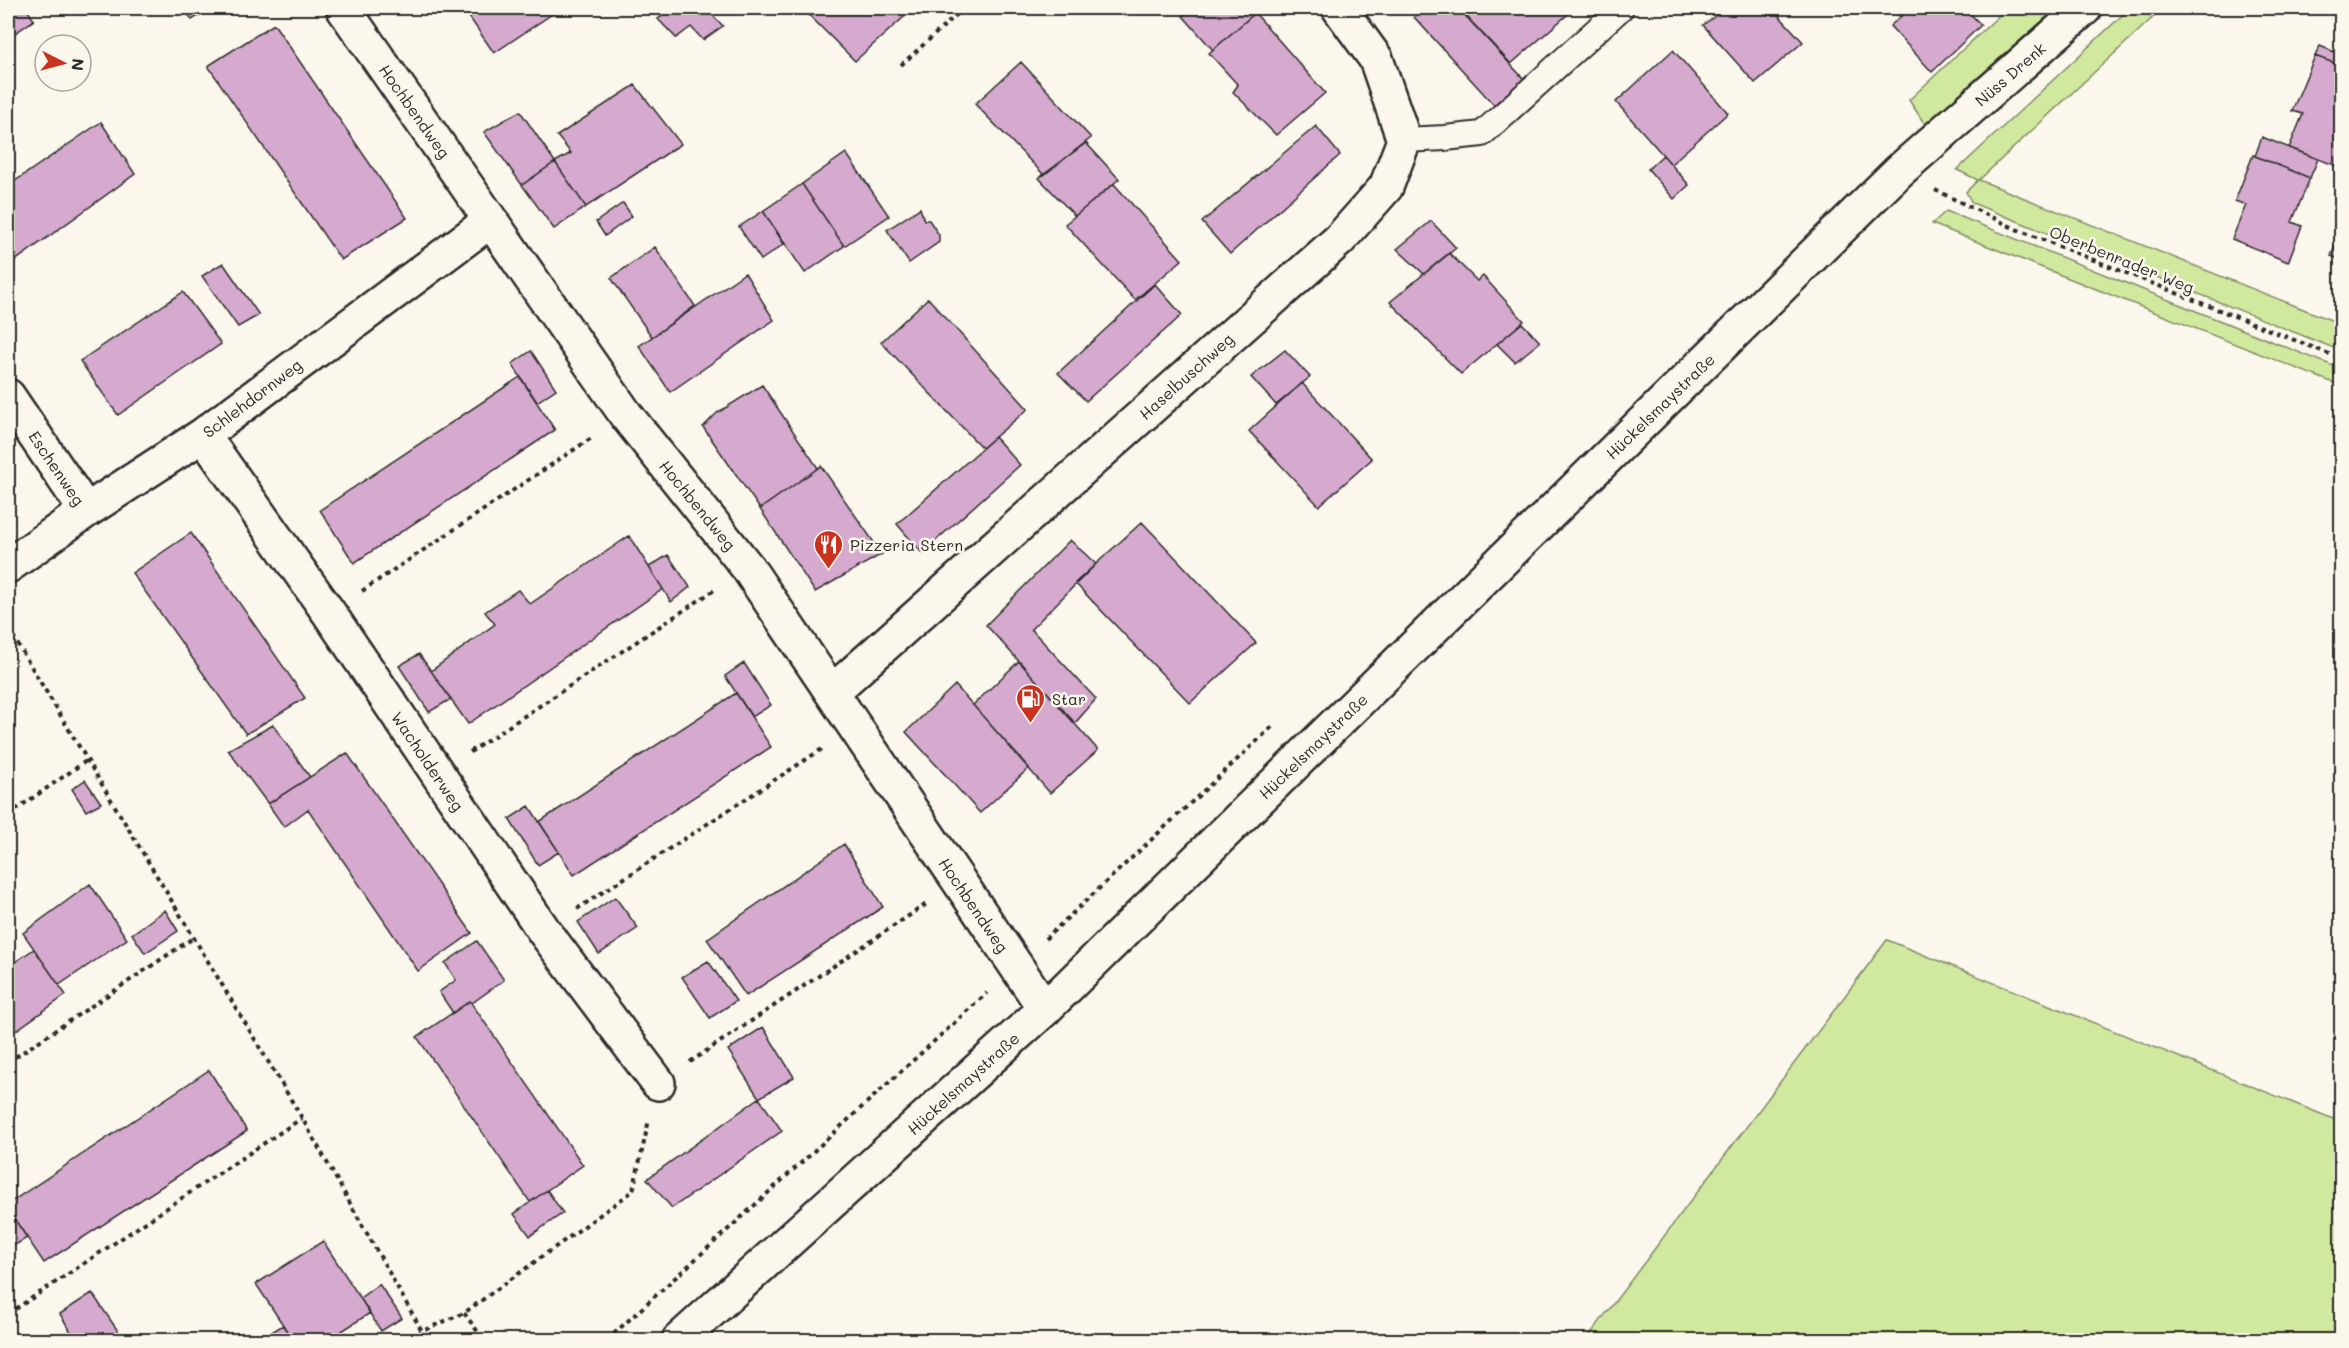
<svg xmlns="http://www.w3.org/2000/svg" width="2349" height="1348" font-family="Mali,sans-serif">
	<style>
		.green { fill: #d0e99f; stroke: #7e8a65; stroke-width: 1.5 }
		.building { fill: #d5aace; stroke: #2b2b2b; stroke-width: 1.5 }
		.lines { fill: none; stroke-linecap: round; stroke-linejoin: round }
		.lane-casing { stroke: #2b2b2b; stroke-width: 28 }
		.street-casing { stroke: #2b2b2b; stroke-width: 38 }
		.secondary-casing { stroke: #2b2b2b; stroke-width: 38 }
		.path { stroke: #2b2b2b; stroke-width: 4; stroke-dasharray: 4.5 4.5; stroke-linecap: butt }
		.lane { stroke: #fbf7ec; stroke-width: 24 }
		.street { stroke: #fbf7ec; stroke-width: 33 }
		.secondary { stroke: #fbf7ec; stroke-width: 33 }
		.labels { text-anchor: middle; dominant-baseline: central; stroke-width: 5; stroke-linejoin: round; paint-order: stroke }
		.street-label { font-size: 16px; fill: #2b2b2b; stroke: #fbf7ec }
		.poi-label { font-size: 16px; fill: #2b2b2b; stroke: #fbf7ec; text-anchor: start }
	</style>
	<rect width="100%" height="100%" fill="#fbf7ec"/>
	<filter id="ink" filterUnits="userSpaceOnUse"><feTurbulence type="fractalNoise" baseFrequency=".0167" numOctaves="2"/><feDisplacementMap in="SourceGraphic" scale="12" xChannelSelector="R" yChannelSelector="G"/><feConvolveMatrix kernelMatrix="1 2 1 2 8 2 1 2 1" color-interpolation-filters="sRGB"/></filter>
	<g filter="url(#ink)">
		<path class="green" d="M 2007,8 L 2056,8 L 1928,129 L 1909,100 Z
			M 2130,8 L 2163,8 L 1979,180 L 2341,324 L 2341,351 L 1972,203 L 1966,192 L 1978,180 L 1957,170 Z
			M 1946,211 L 2341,369 L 2341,386 L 1932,224 Z
			M 1887,940 L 2341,1122 L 2341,1340 L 1586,1340 Z"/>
		<path class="building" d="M 8,8 L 26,8 L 34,20 L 8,38 Z
			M 184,8 L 211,8 L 192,20 Z
			M 463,8 L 561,8 L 494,53 Z
			M 671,8 L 705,8 L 723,26 L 703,40 L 691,27 L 676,38 L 658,19 Z
			M 802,8 L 914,8 L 855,61 Z
			M 1193,8 L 1258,8 L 1259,9 L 1213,50 L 1183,16 Z
			M 1426,8 L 1458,8 L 1524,79 L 1494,105 L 1414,17 Z
			M 1479,8 L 1575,8 L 1511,64 L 1467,17 Z
			M 1726,8 L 1772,8 L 1803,42 L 1755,83 L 1703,25 Z
			M 1890,8 L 1905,8 L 1908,10 L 1900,17 Z
			M 1905,8 L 1965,8 L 1981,25 L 1932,72 L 1890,26 L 1908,10 Z
			M 1255,13 L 1325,93 L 1276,135 L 1233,92 L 1238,85 L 1209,53 Z
			M 274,24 L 407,218 L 341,260 L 208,66 Z
			M 2320,46 L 2342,55 L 2342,66 L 2315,56 Z
			M 1673,50 L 1728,113 L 1671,164 L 1616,102 Z
			M 2315,56 L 2342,66 L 2342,168 L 2289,148 L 2303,114 L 2292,111 Z
			M 1021,62 L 1091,138 L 1044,175 L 975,104 Z
			M 635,85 L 681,144 L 586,207 L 555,162 L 571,153 L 557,136 Z
			M 520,111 L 555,162 L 522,185 L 484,132 Z
			M 101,122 L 135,174 L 8,266 L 8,186 Z
			M 1316,126 L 1340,155 L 1230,254 L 1202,222 Z
			M 2262,137 L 2318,159 L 2310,178 L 2255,156 Z
			M 1086,143 L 1119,179 L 1075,216 L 1039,178 Z
			M 846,153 L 889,216 L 844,246 L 802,184 Z
			M 1663,155 L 1689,185 L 1674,199 L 1648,169 Z
			M 2253,155 L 2310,178 L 2292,222 L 2302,226 L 2288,262 L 2232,239 L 2246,205 L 2235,201 Z
			M 555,162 L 586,207 L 554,229 L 522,185 Z
			M 802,184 L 844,246 L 805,273 L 763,211 Z
			M 1114,184 L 1182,260 L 1135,300 L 1065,224 Z
			M 623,203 L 632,216 L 605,236 L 596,222 Z
			M 920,208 L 924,220 L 929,220 L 939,235 L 939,242 L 909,263 L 887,230 Z
			M 763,211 L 784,244 L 761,260 L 739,227 Z
			M 1431,221 L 1456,248 L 1424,274 L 1397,249 Z
			M 2342,229 L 2342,260 L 2331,256 Z
			M 655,247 L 695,306 L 652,337 L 611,278 Z
			M 1449,253 L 1477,281 L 1483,276 L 1524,321 L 1461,374 L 1390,302 Z
			M 223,263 L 259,315 L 238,327 L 202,276 Z
			M 745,273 L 774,320 L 670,392 L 639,346 Z
			M 1155,284 L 1182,315 L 1086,401 L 1058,373 Z
			M 183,292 L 221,344 L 118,415 L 80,361 Z
			M 928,298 L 1028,409 L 982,448 L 881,342 Z
			M 1522,323 L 1540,342 L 1515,362 L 1497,344 Z
			M 1285,350 L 1310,377 L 1276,405 L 1251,377 Z
			M 531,351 L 556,389 L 537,402 L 512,364 Z
			M 520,377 L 555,430 L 354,563 L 320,510 Z
			M 1302,383 L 1372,459 L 1319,506 L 1249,431 Z
			M 762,385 L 818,468 L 760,509 L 703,427 L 717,413 Z
			M 995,437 L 1020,465 L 922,553 L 897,524 Z
			M 821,466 L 882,554 L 815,592 L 760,509 Z
			M 1142,522 L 1256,643 L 1190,703 L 1075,583 Z
			M 191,533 L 305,698 L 246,734 L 132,573 Z
			M 629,536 L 663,589 L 468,724 L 431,671 L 495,624 L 485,612 L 518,590 L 530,604 Z
			M 1070,540 L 1096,564 L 1031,629 L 1096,699 L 1075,723 L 986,625 Z
			M 668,555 L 690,587 L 671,602 L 649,567 Z
			M 419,654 L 451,699 L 429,712 L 399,666 Z
			M 1019,661 L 1098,750 L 1050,793 L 973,705 Z
			M 744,663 L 771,705 L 752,717 L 725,676 Z
			M 955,685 L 1029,768 L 980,813 L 906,732 Z
			M 736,693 L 771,747 L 574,875 L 539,822 Z
			M 273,725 L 310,777 L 268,804 L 228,750 Z
			M 347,753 L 472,933 L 418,971 L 308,809 L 284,827 L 268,804 Z
			M 85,780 L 101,803 L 86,811 L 72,789 Z
			M 529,806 L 559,852 L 538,865 L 509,819 Z
			M 844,844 L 883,907 L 746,996 L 707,939 Z
			M 90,884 L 127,939 L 59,985 L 23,933 Z
			M 615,897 L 638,928 L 599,954 L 578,922 Z
			M 165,910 L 178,931 L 145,953 L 132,934 Z
			M 477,941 L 504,980 L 472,1003 L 470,1001 L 453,1013 L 439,992 L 456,980 L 445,963 Z
			M 34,949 L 66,995 L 8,1036 L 8,967 Z
			M 708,961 L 736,1001 L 710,1018 L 682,977 Z
			M 470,1001 L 583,1165 L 530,1202 L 417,1037 Z
			M 763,1027 L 794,1077 L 759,1098 L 728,1050 Z
			M 209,1070 L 247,1131 L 44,1263 L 8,1209 L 8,1204 Z
			M 759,1098 L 782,1131 L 672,1208 L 647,1179 Z
			M 547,1190 L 563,1213 L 530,1236 L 514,1214 Z
			M 8,1209 L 27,1238 L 8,1249 Z
			M 323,1241 L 370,1313 L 328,1340 L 293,1340 L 256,1284 Z
			M 379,1284 L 402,1318 L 381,1331 L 360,1298 Z
			M 92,1293 L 120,1334 L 109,1340 L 76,1340 L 60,1314 Z
			M 283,1325 L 293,1340 L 259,1340 Z"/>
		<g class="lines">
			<defs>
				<path id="lane" d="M 1404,140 L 1445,138 L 1482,134 L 1621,8"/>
				<path id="street" d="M 343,8 L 626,415 L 748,568 L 1045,1009
					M 8,396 L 86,511
					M 203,435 L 329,613 L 544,931 L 658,1083
					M 8,566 L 86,511 L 203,435 L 490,221
					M 832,692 L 1340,239 L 1386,187 L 1404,140 L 1376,59 L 1339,8"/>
				<path id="secondary" d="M 679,1340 L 1045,1009 L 1898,172 L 2085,8"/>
			</defs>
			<use href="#lane" class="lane-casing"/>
			<use href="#street" class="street-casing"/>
			<use href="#secondary" class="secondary-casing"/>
			<path class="path" d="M 901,65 L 964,8
				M 1935,190 L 2016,229 L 2342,359
				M 362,591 L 593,437
				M 8,628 L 302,1118 L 422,1331
				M 470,752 L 716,589
				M 8,815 L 86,761
				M 577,909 L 822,749
				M 1045,939 L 1272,727
				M 8,1062 L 193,938
				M 690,1062 L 928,903
				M 464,1313 L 484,1340
				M 8,1314 L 302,1118
				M 411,1340 L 422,1331 L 464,1313 L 633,1191 L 649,1120
				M 607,1340 L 987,993"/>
			<use href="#lane" class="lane"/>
			<use href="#street" class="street"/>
			<use href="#secondary" class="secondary"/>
		</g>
	</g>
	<defs>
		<symbol id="restaurant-pin" viewBox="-11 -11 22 30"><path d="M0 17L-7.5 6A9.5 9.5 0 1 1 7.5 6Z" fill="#c8321e" stroke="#fbf7ec"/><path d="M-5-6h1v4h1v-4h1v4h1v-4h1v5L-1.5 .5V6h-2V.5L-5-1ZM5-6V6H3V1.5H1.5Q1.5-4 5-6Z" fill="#fff"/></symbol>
		<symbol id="fuel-pin" viewBox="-11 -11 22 30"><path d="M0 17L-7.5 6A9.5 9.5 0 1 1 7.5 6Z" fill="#c8321e" stroke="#fbf7ec"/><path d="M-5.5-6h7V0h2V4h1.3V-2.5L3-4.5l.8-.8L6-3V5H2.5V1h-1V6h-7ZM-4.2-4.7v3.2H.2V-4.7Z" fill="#fff"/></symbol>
	</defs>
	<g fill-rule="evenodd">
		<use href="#restaurant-pin" x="812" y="528" width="33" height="45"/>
		<use href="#fuel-pin" x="1014" y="682" width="33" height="45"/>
	</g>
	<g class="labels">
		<g class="street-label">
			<text transform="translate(2010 74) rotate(-41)">Nüss Drenk</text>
			<text transform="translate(415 111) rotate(55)">Hochbendweg</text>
			<text transform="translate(2122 259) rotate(22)">Oberbenrader Weg</text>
			<text transform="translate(1186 376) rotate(-42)">Haselbuschweg</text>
			<text transform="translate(252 398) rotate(-37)">Schlehdornweg</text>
			<text transform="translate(1660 406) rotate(-44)">Hückelsmaystraße</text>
			<text transform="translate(57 468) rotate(56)">Eschenweg</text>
			<text transform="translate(698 505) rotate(51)">Hochbendweg</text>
			<text transform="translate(1313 746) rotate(-44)">Hückelsmaystraße</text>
			<text transform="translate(428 761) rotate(56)">Wacholderweg</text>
			<text transform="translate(974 905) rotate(56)">Hochbendweg</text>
			<text transform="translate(963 1083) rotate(-42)">Hückelsmaystraße</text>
		</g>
		<g class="poi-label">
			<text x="850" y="544">Pizzeria Stern</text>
			<text x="1052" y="698">Star</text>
		</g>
	</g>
	<rect width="2349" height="1348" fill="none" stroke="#fbf7ec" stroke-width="30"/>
	<rect x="15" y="15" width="2319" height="1318" fill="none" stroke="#2b2b2b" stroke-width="2" filter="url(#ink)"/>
	<g transform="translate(63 63) rotate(96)"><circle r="28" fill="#fbf7ec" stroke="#a8a59f" stroke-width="1.5"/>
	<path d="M0-4.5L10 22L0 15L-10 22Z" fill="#c8321e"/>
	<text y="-9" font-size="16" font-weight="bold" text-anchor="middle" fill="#2b2b2b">N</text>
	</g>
</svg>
